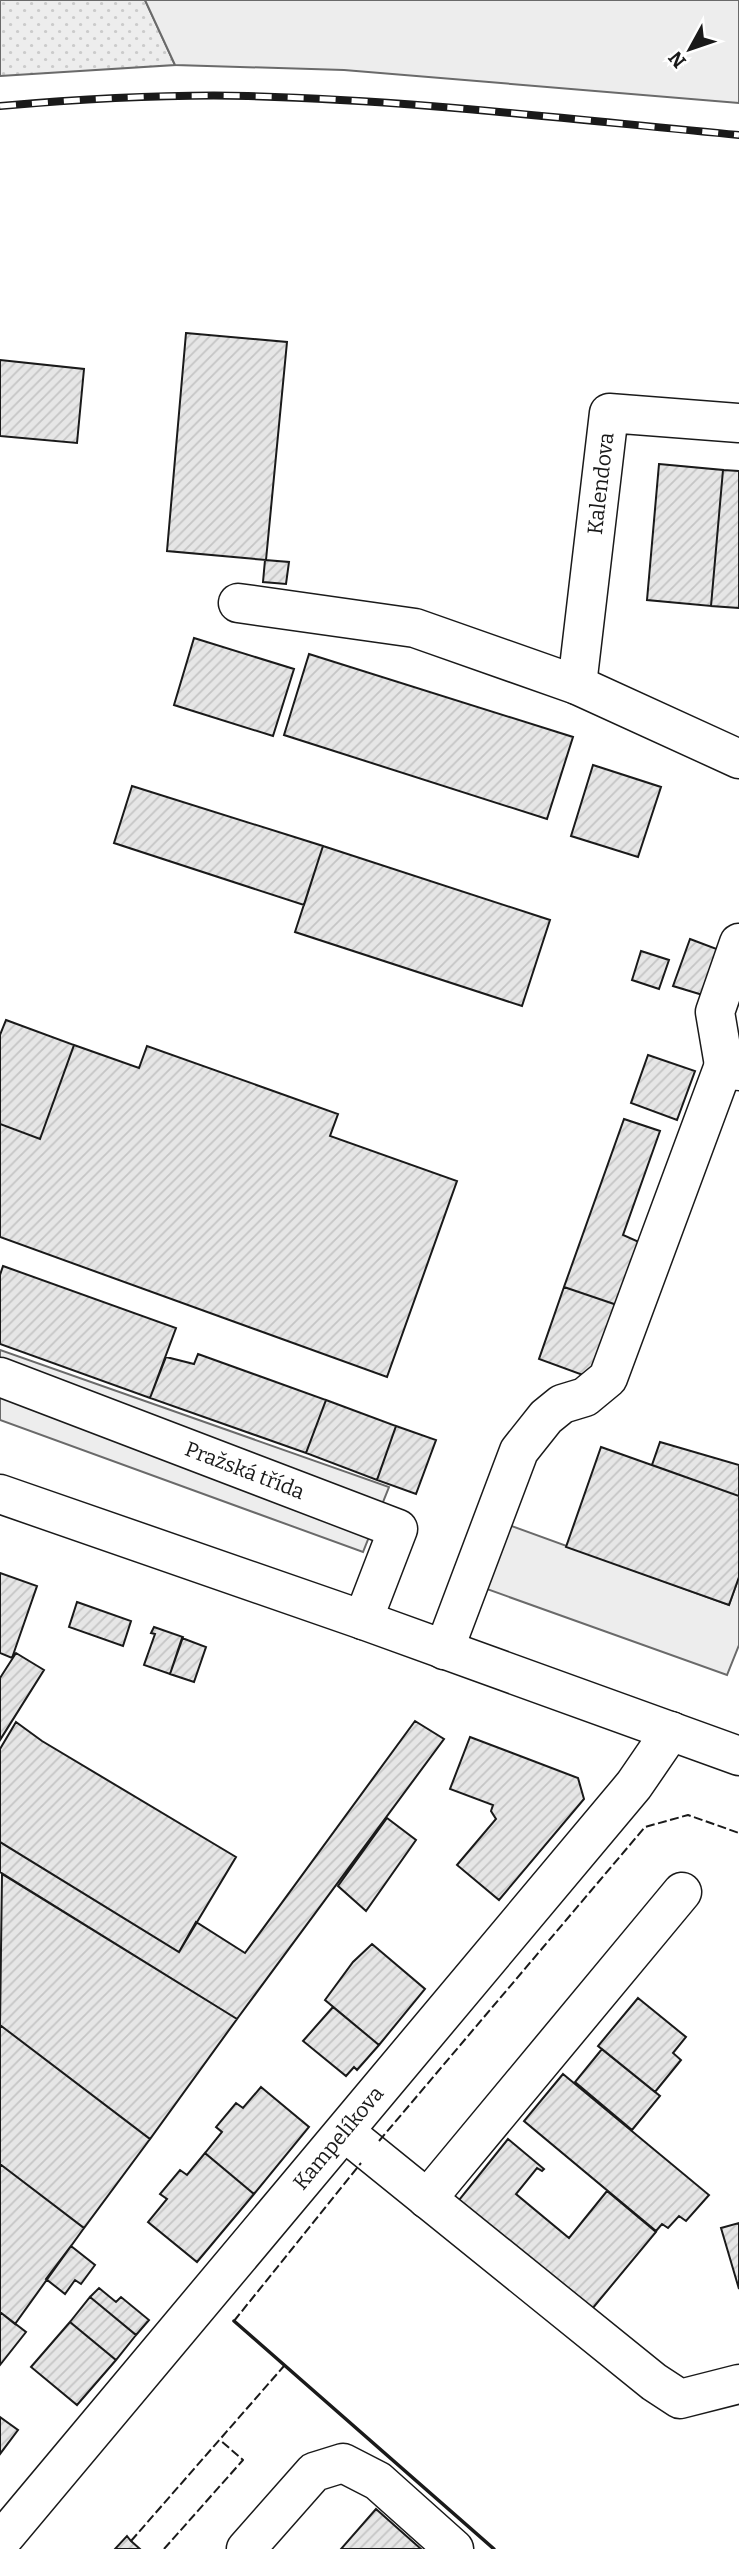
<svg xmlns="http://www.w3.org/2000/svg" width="739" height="2549" font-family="Bitter,serif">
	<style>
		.grass { fill: url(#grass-dots); stroke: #6a6a6a; stroke-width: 2 }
		.built { fill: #ededed; stroke: #6a6a6a; stroke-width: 2 }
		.building { fill: url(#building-hatch); stroke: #1a1a1a; stroke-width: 2 }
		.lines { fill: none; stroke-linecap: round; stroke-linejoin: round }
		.minor-casing { stroke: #1a1a1a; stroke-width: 41 }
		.minor { stroke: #fff; stroke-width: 38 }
		.rail-casing { stroke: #1a1a1a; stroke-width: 8 }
		.rail { stroke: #fff; stroke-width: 5; stroke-dasharray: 16; stroke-linecap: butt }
		.fence { stroke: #1a1a1a; stroke-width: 2; stroke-dasharray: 9 3.5; stroke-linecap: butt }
		.wall { stroke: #1a1a1a; stroke-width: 3.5 }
		.labels { text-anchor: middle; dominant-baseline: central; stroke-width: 5; stroke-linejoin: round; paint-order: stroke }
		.street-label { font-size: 21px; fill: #1a1a1a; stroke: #fff }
	</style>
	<defs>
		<pattern id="grass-dots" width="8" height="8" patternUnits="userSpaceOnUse" patternTransform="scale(1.75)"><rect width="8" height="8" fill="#ededed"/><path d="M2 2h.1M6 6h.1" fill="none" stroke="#cbcbcb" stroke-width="1.8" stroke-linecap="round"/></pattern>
		<pattern id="building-hatch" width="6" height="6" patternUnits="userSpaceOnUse" patternTransform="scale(1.75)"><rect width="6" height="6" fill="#e6e6e6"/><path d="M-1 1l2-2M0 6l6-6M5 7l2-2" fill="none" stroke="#c5c5c5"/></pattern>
	</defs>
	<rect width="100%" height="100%" fill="#fff"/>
	<path class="grass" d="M 0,0 L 145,0 L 175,65 L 0,76 Z"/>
	<path class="built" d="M 145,0 L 739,0 L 739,103 L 344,70 L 175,65 Z
		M 0,1350 L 389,1487 L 363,1552 L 0,1420 Z
		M 506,1524 L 729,1605 L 739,1577 L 739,1645 L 727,1675 L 484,1588 Z"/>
	<path class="building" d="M 186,333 L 287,342 L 266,560 L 167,551 Z
		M 0,360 L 84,369 L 77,443 L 0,436 Z
		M 659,464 L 723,470 L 711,606 L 647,600 Z
		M 723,470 L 739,471 L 739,608 L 711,606 Z
		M 265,560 L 289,562 L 286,584 L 263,582 Z
		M 194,638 L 294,669 L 273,736 L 174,705 Z
		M 309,654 L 573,737 L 547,819 L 284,735 Z
		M 593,765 L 661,787 L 638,857 L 571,836 Z
		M 132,786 L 323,846 L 304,905 L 114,843 Z
		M 323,846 L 550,920 L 522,1006 L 295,932 Z
		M 690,939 L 722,951 L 706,996 L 673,986 Z
		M 641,951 L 669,960 L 659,989 L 632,980 Z
		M 6,1020 L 74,1045 L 40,1139 L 0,1124 L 0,1035 Z
		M 74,1045 L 139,1068 L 147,1046 L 338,1114 L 330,1136 L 457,1181 L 387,1377 L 0,1237 L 0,1124 L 40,1139 Z
		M 648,1055 L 695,1071 L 677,1120 L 631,1103 Z
		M 624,1119 L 660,1131 L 623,1235 L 639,1242 L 617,1305 L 564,1287 Z
		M 3,1266 L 176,1328 L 150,1398 L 0,1344 L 0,1275 Z
		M 564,1287 L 617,1305 L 591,1378 L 539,1359 Z
		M 198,1354 L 326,1400 L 306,1453 L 150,1398 L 166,1357 L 194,1364 Z
		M 326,1400 L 396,1426 L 377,1480 L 306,1453 Z
		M 396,1426 L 436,1440 L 416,1494 L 377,1480 Z
		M 660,1442 L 739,1465 L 739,1496 L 652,1465 Z
		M 601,1447 L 739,1496 L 739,1577 L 729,1605 L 566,1547 Z
		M 0,1573 L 37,1586 L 12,1658 L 0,1653 Z
		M 77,1602 L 131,1621 L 123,1646 L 69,1627 Z
		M 154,1627 L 183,1637 L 170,1674 L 144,1665 L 155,1634 L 151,1633 Z
		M 182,1638 L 206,1647 L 194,1682 L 170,1674 Z
		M 16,1653 L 44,1670 L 0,1740 L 0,1678 Z
		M 415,1721 L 444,1739 L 237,2019 L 0,1872 L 0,1842 L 179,1952 L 196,1922 L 245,1953 Z
		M 16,1722 L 42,1741 L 236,1857 L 179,1952 L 0,1842 L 0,1749 Z
		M 470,1737 L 578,1778 L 584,1799 L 499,1900 L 457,1865 L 496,1819 L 491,1811 L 493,1805 L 450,1789 Z
		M 387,1818 L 416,1840 L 366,1911 L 338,1886 Z
		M 2,1874 L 237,2019 L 150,2139 L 0,2025 Z
		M 372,1944 L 425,1989 L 379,2045 L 325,2000 L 353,1962 Z
		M 638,1998 L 686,2037 L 673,2053 L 681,2060 L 655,2092 L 598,2046 Z
		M 333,2007 L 379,2045 L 357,2070 L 354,2067 L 346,2076 L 303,2041 Z
		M 0,2025 L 150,2139 L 84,2228 L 0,2164 Z
		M 602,2049 L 660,2096 L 632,2130 L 575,2082 Z
		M 563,2074 L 709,2195 L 686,2221 L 679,2216 L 668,2228 L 662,2224 L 656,2231 L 524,2121 Z
		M 261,2087 L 309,2127 L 254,2194 L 205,2153 L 222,2132 L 216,2127 L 236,2103 L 243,2108 Z
		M 508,2139 L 544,2169 L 542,2171 L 537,2168 L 516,2194 L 569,2238 L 607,2191 L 656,2232 L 592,2309 L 459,2200 Z
		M 205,2153 L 254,2194 L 197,2262 L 148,2222 L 167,2199 L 160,2194 L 180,2170 L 187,2175 Z
		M 0,2164 L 84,2228 L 15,2324 L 0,2312 Z
		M 739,2223 L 739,2289 L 721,2228 Z
		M 71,2246 L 95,2265 L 81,2284 L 75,2280 L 65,2294 L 46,2279 Z
		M 99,2288 L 116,2302 L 121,2297 L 149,2320 L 136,2335 L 90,2297 Z
		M 90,2297 L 136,2335 L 116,2360 L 70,2322 Z
		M 0,2312 L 26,2332 L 0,2365 Z
		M 70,2322 L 116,2360 L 77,2405 L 31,2367 Z
		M 0,2417 L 18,2430 L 0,2454 Z
		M 376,2509 L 421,2549 L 341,2549 Z
		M 127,2536 L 131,2541 L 140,2549 L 115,2549 Z"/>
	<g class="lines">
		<defs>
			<g id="minor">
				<path d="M 238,603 L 415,628 L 577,685 L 739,759"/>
				<path id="s1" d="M 577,685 L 609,413 L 739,423"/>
				<path d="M 724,1065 L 715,1012 L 739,943"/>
				<path id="s2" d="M 0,1377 L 398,1529 L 363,1620"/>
				<path d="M 0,1494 L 363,1620 L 739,1756"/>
				<path d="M 444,1650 L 519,1451 L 546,1417 L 562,1404 L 585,1397 L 608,1378 L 724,1065 L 739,1071"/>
				<path d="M 346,2133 L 654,2382 L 680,2399 L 739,2384"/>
				<path d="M 427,2199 L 682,1892"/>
				<path id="s3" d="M 0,2542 L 634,1785 L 671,1731"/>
				<path d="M 246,2549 L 314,2472 L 343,2463 L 378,2481 L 454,2549"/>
			</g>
		</defs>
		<use href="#minor" class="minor-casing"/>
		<use href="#minor" class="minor"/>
		<defs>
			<path id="rail" d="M 0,106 C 83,99 165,94 248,96 C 412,100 576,120 739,135"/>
		</defs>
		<use href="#rail" class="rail-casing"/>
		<use href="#rail" class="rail"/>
		<path class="fence" d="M 379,2141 L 645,1827 L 688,1815 L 739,1833
			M 234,2321 L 361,2163
			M 131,2541 L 284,2366
			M 164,2549 L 243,2460 L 220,2440"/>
		<path class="wall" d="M 234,2321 L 494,2549"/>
	</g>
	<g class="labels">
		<g class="street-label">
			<text stroke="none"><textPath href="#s1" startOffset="203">Kalendova</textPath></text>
			<text stroke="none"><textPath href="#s2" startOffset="262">Pražská třída</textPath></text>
			<text stroke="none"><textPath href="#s3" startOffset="527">Kampelíkova</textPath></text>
		</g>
	</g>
	<g transform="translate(690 49) rotate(230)" stroke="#ffffff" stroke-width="5" paint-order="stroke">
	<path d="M0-5L12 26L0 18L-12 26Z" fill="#1a1a1a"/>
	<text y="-10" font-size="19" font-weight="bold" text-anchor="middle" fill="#1a1a1a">N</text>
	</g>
</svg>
